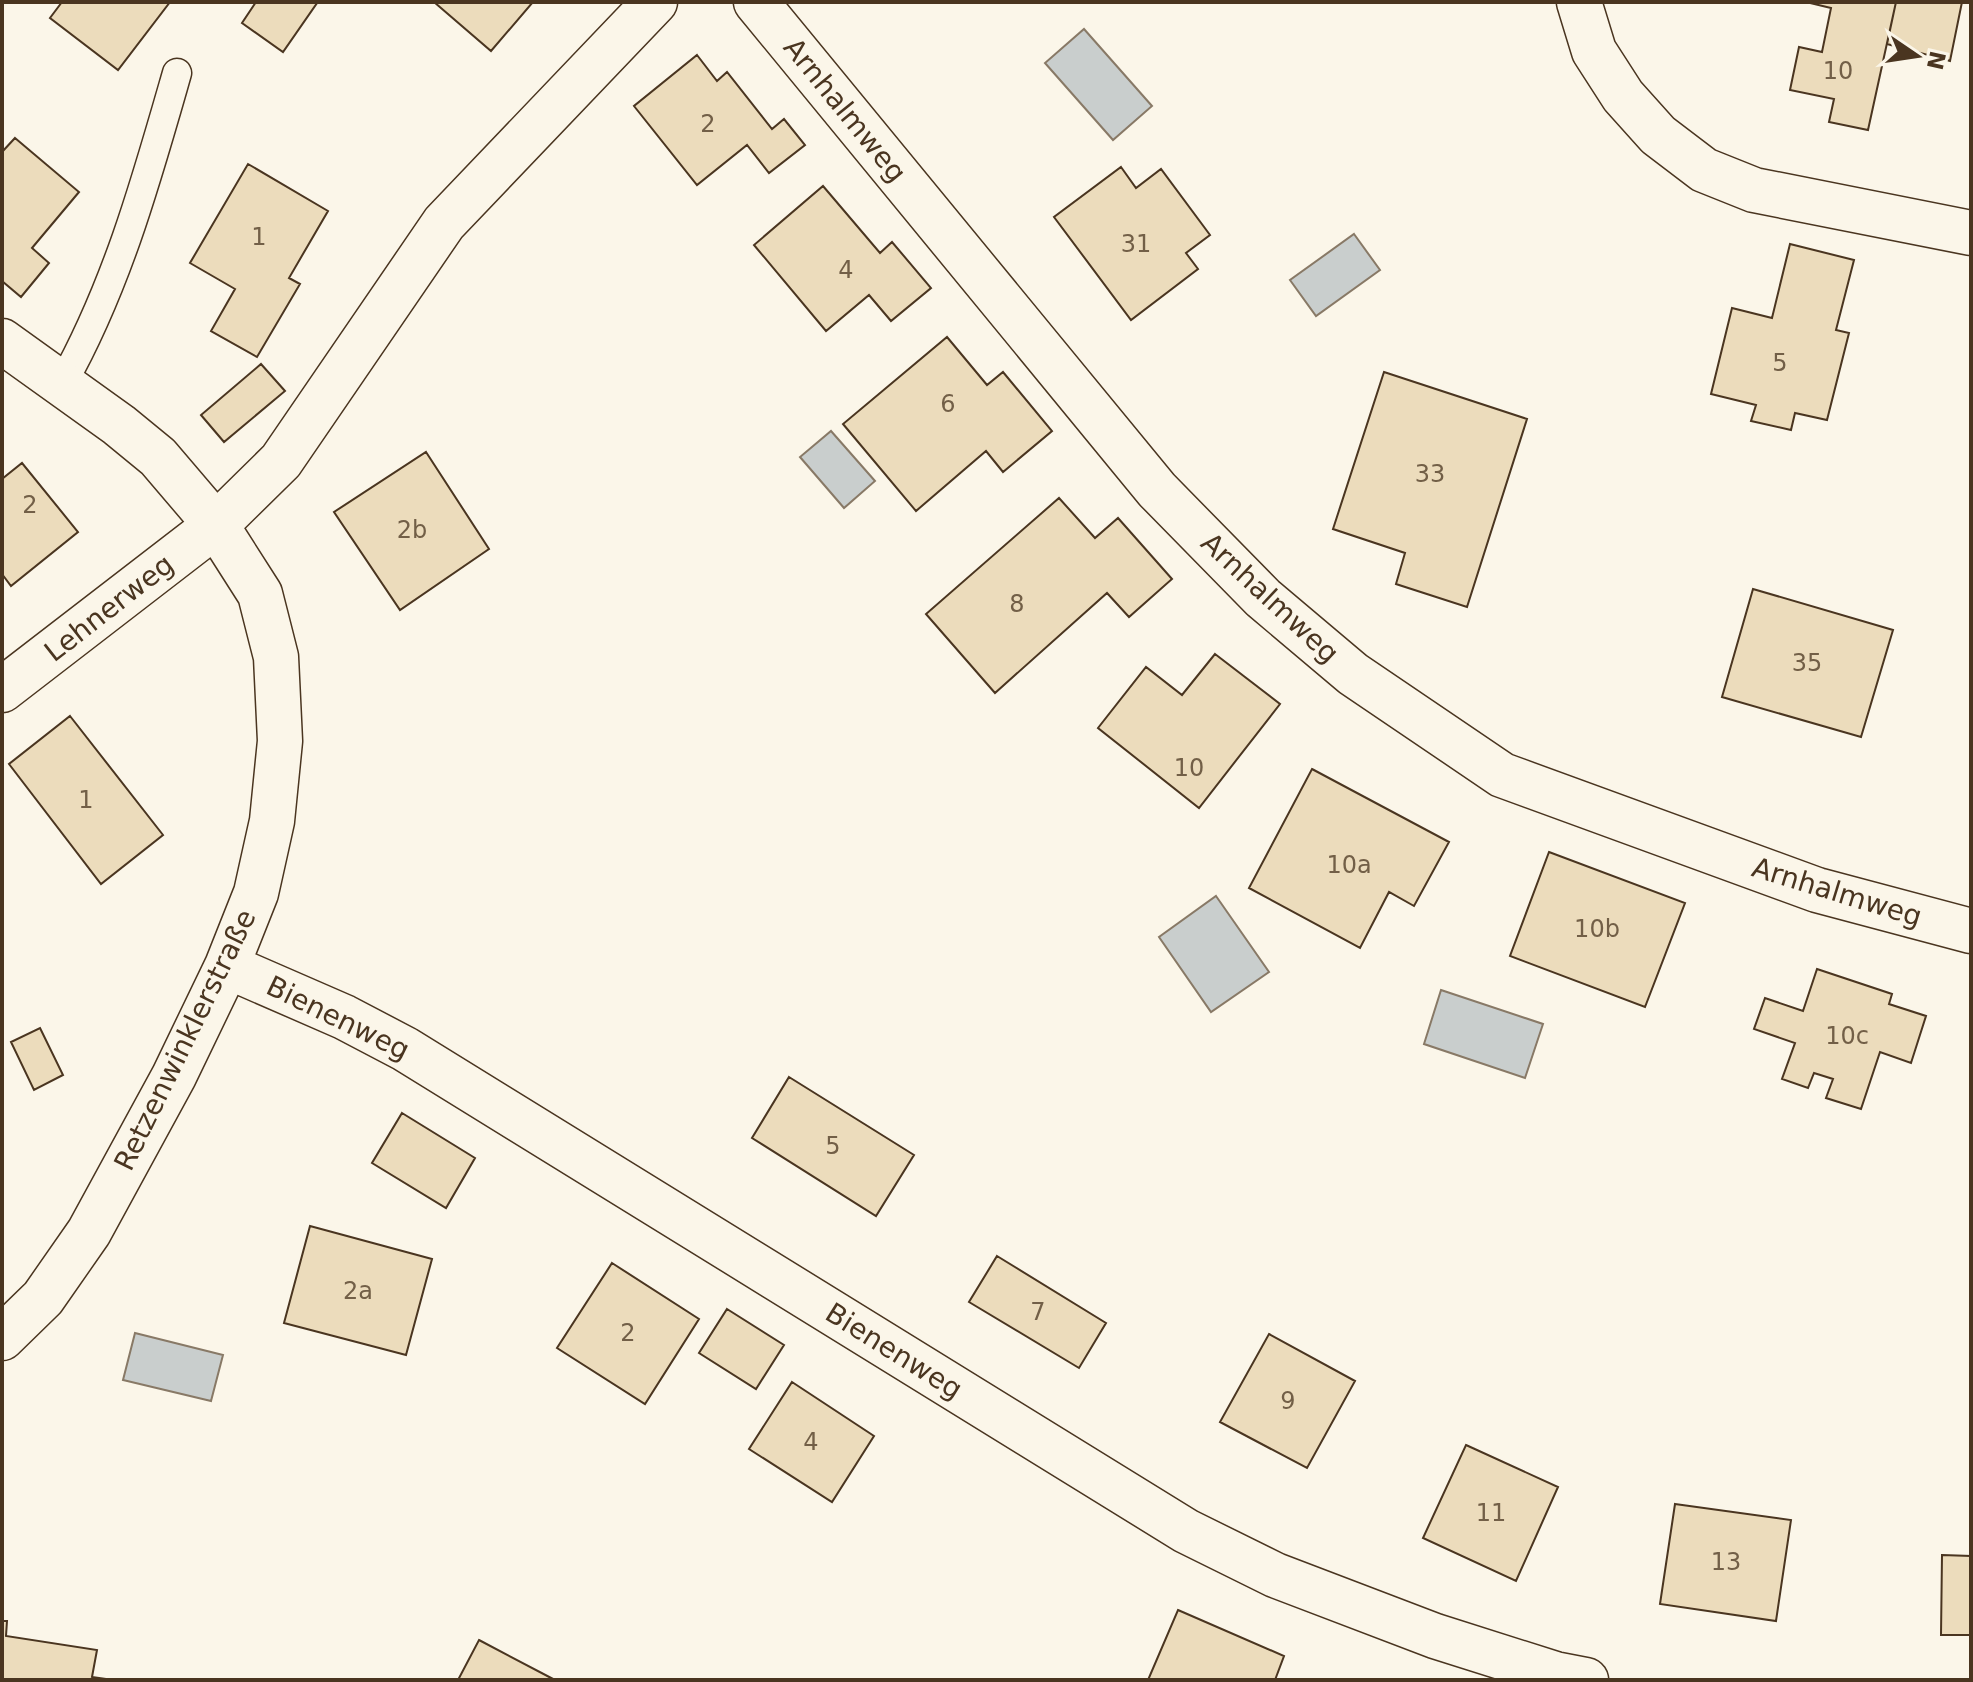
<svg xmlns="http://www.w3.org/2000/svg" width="1973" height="1682" font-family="'DejaVu Sans',sans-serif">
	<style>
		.water { fill: #c9cecd; stroke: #887966; stroke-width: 2 }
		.building { fill: #ecdcbc; stroke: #4a3520; stroke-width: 2 }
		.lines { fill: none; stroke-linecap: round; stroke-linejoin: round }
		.service-casing { stroke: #4a3520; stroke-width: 31 }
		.minor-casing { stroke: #4a3520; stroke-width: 47 }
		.service { stroke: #fbf6e9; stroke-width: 28 }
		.minor { stroke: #fbf6e9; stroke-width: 44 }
		.labels { text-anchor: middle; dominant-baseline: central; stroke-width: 6; stroke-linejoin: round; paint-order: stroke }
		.number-label { font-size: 24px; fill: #725f47 }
		.street-label { font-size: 28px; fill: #4a3520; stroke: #fbf6e9 }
	</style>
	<rect width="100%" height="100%" fill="#fbf6e9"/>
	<path class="water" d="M 1084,29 L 1152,106 L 1113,140 L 1045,63 Z
		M 1354,234 L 1380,270 L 1316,316 L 1290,280 Z
		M 831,431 L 875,481 L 844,508 L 800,457 Z
		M 1216,896 L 1269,972 L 1211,1012 L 1159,937 Z
		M 1441,990 L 1543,1024 L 1525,1078 L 1424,1044 Z
		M 135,1333 L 223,1355 L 211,1401 L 123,1380 Z"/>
	<path class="building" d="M 62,2 L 170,2 L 118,70 L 50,18 Z
		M 256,2 L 316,2 L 317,3 L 283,52 L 242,23 Z
		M 434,2 L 533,2 L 491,51 Z
		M 1806,2 L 1896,2 L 1868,130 L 1829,122 L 1834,99 L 1790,90 L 1799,47 L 1822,52 L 1831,8 Z
		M 1896,2 L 1962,2 L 1950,61 L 1887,44 Z
		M 697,55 L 717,81 L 727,72 L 772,129 L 784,119 L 805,145 L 769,173 L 747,145 L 697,185 L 634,106 Z
		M 15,138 L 79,192 L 32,248 L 49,263 L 21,297 L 2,281 L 2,152 Z
		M 248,164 L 328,211 L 289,278 L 300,284 L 257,357 L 211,331 L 235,289 L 190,263 Z
		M 1121,167 L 1136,188 L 1161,169 L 1210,235 L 1186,253 L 1198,269 L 1131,320 L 1054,217 Z
		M 823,186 L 880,253 L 892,242 L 931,288 L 891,321 L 869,295 L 826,331 L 754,245 Z
		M 1790,244 L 1854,260 L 1836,330 L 1849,333 L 1827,420 L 1795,413 L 1791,430 L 1751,421 L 1756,405 L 1711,394 L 1732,308 L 1772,318 Z
		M 947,337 L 987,385 L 1003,372 L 1052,431 L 1003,472 L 986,451 L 916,511 L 843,424 Z
		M 261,364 L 285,391 L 224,442 L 201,415 Z
		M 1384,372 L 1527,419 L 1467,607 L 1396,584 L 1405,553 L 1333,529 Z
		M 426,452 L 489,549 L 400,610 L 334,512 Z
		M 22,463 L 78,532 L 11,586 L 2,574 L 2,479 Z
		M 1059,498 L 1095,538 L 1118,518 L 1172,579 L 1129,617 L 1107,593 L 995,693 L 926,614 Z
		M 1753,589 L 1893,630 L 1861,737 L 1722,697 Z
		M 1215,654 L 1280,704 L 1199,808 L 1098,728 L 1146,667 L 1182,695 Z
		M 70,716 L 163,835 L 101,884 L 9,764 Z
		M 1312,769 L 1449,842 L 1414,906 L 1389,892 L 1360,948 L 1249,888 Z
		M 1549,852 L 1685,903 L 1645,1007 L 1510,956 Z
		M 1817,969 L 1892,994 L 1889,1004 L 1926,1016 L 1911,1063 L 1880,1052 L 1861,1109 L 1826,1098 L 1833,1079 L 1814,1073 L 1808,1088 L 1782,1079 L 1795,1043 L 1754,1029 L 1765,998 L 1803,1011 Z
		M 40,1028 L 63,1075 L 34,1090 L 11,1042 Z
		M 789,1077 L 914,1155 L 876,1216 L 752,1138 Z
		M 402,1113 L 475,1158 L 446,1208 L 372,1163 Z
		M 310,1226 L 432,1259 L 406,1355 L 284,1323 Z
		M 997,1256 L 1106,1323 L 1079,1368 L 969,1302 Z
		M 612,1263 L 699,1319 L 645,1404 L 557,1348 Z
		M 727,1309 L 784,1345 L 756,1389 L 699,1353 Z
		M 1269,1334 L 1355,1381 L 1307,1468 L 1220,1422 Z
		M 792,1382 L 874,1436 L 832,1502 L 749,1449 Z
		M 1466,1445 L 1558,1487 L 1516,1581 L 1423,1538 Z
		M 1675,1504 L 1791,1520 L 1776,1621 L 1660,1604 Z
		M 1942,1555 L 1971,1556 L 1971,1635 L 1941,1635 Z
		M 1178,1610 L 1284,1656 L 1275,1680 L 1148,1680 Z
		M 2,1621 L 7,1621 L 6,1636 L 97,1650 L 92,1677 L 113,1680 L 2,1680 Z
		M 479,1640 L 555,1680 L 458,1680 Z"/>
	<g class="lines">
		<defs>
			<path id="service" d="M 62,384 C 117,286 146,181 177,73"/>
			<path id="minor" d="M 756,2 L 1157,490 L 1263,598 L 1353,674 L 1502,775 L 1817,890 L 1971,931
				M 1579,2 L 1594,51 L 1623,96 L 1658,135 L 1704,170 L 1754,190 L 1971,233
				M 2,341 L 119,425 L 158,457 L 216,525 L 260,594 L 276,657 L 280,741 L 272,821 L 256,893 L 227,966 L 174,1076 L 89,1232 L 43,1298 L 2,1338
				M 2,690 L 216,525 L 281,461 L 444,223 L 655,2
				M 227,966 L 344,1017 L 405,1049 L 1186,1531 L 1275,1575 L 1435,1636 L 1555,1674 L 1586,1680"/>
		</defs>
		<use href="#service" class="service-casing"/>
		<use href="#minor" class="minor-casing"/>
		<use href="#service" class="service"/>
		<use href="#minor" class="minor"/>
	</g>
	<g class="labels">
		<g class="number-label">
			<text x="1838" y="71">10</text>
			<text x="708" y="124">2</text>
			<text x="259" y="237">1</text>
			<text x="1136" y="244">31</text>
			<text x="846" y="270">4</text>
			<text x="1780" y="363">5</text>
			<text x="948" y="404">6</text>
			<text x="1430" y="474">33</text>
			<text x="30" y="505">2</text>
			<text x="412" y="530">2b</text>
			<text x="1017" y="604">8</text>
			<text x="1807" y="663">35</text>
			<text x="1189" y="768">10</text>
			<text x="86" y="800">1</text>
			<text x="1349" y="865">10a</text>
			<text x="1597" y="929">10b</text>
			<text x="1847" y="1036">10c</text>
			<text x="833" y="1146">5</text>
			<text x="358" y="1291">2a</text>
			<text x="1038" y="1312">7</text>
			<text x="628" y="1333">2</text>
			<text x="1288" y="1401">9</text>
			<text x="811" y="1442">4</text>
			<text x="1491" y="1513">11</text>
			<text x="1726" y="1562">13</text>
		</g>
		<g class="street-label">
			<text transform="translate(845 110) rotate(51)">Arnhalmweg</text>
			<text transform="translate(1270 598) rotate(43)">Arnhalmweg</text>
			<text transform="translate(109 608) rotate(-38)">Lehnerweg</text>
			<text transform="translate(1837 892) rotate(17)">Arnhalmweg</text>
			<text transform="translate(338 1018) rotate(26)">Bienenweg</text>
			<text transform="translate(185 1040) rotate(-64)">Retzenwinklerstraße</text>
			<text transform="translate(894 1351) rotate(32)">Bienenweg</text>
		</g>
	</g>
	<rect width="1973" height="1682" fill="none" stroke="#4a3520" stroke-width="8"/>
	<g transform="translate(1917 56) rotate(103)" stroke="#fbf6e9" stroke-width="6" paint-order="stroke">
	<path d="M0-6L14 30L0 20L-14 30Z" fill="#4a3520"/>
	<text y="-12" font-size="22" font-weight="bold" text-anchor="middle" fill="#4a3520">N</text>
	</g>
</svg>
